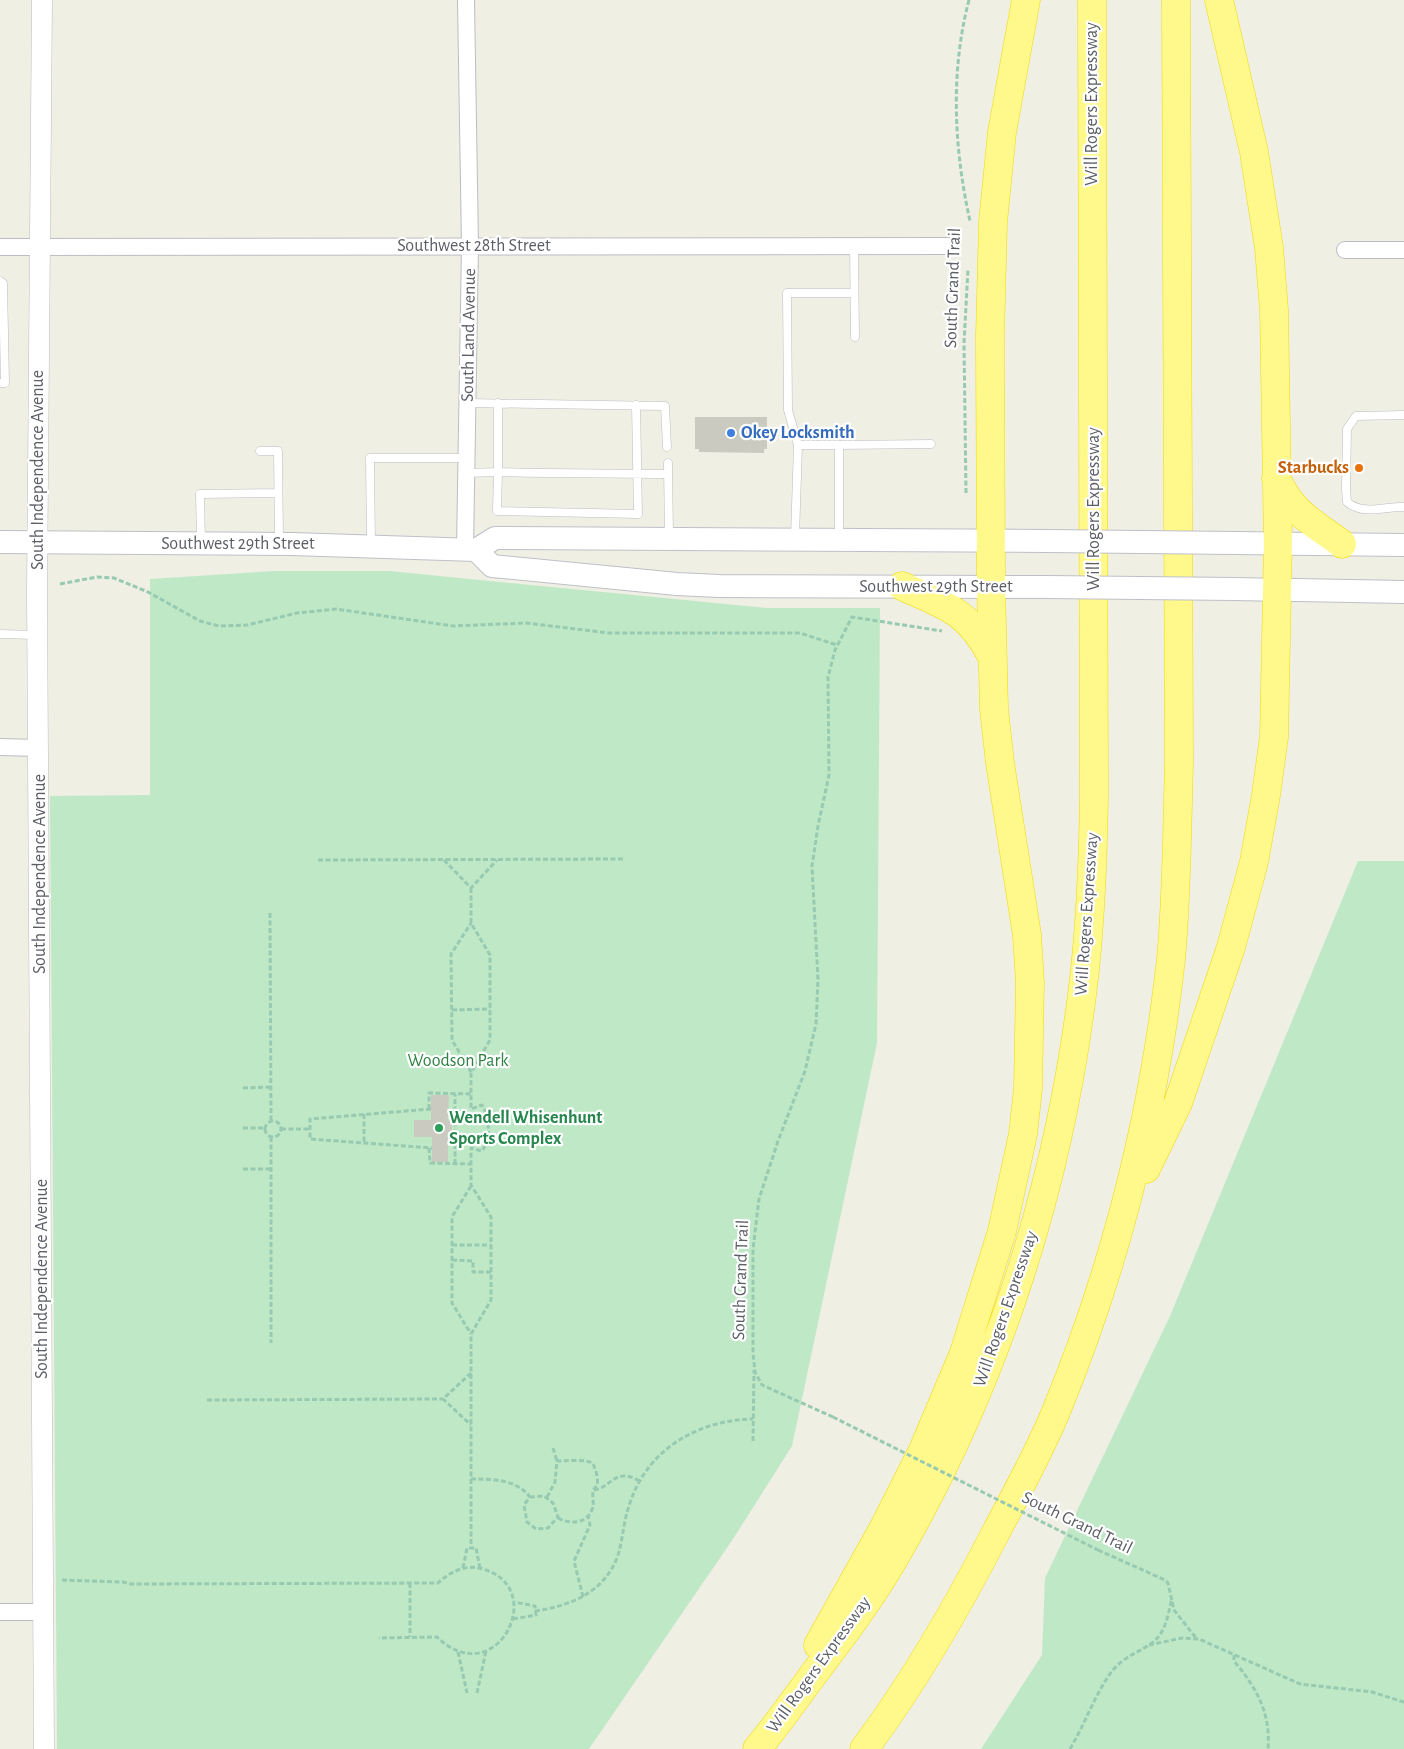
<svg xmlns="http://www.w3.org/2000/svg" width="1404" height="1749" font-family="'Alegreya Sans',sans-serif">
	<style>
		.green { fill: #bfe8c7 }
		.building { fill: #cacac1 }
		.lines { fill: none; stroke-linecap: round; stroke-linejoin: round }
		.service-casing { stroke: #bcbdc4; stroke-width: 9 }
		.minor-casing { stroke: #bcbdc4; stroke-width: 18 }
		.tertiary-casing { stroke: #bcbdc4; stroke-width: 21 }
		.secondary-casing { stroke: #bec0c8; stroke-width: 24 }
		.motorway-casing { stroke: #f3d800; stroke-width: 29 }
		.path { stroke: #97cab0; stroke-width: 3; stroke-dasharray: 5 2.5; stroke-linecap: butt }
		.service { stroke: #fff; stroke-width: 8 }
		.minor { stroke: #fff; stroke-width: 16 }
		.tertiary { stroke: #fff; stroke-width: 20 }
		.secondary { stroke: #fff; stroke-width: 22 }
		.motorway { stroke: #fff98b; stroke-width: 28 }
		.secondary-bridge-casing { stroke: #bec0c8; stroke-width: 24; stroke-linecap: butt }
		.path-bridge { stroke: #97cab0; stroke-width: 3; stroke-dasharray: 5 2.5; stroke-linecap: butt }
		.secondary-bridge { stroke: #fff; stroke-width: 22 }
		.shop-dot { fill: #3f7fe0; stroke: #fff; stroke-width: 2 }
		.food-dot { fill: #e8710a; stroke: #fff; stroke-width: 2 }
		.leisure-dot { fill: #2e9e5b; stroke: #fff; stroke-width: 2 }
		.labels { text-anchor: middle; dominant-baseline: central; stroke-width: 4.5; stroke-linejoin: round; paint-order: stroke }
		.street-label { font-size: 18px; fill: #5c5e66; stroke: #fff }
		.shop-label { font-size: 18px; font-weight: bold; fill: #366cbe; stroke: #fff; text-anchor: start }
		.food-label { font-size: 18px; font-weight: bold; fill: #c56008; stroke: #fff; text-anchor: end }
		.park-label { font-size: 18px; fill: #2f8243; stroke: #fff }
		.leisure-label { font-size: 18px; font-weight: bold; fill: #27864d; stroke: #fff; text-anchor: start }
	</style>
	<rect width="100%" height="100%" fill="#efefe4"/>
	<path class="green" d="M 274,571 L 389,571 L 766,608 L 880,608 L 877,1043 L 792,1446 L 733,1539 L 589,1749 L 57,1749 L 50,796 L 150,795 L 150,579 Z
		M 1358,861 L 1404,861 L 1404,1749 L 981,1749 L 1042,1655 L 1045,1578 L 1170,1316 Z"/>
	<path class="building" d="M 695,417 L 767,417 L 767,449 L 764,449 L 764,453 L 699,452 L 699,449 L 695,449 Z
		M 431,1095 L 449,1095 L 448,1120 L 452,1120 L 452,1137 L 448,1137 L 448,1162 L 432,1162 L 432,1137 L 414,1137 L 414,1120 L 431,1120 Z"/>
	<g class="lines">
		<defs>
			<path id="service" d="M 854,246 L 855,337
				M 0,281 L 3,283 L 5,383 L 0,383
				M 468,403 L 665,406 L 667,447
				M 636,405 L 638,514 L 497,511 L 498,472 C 554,474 611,473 668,474
				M 1404,415 L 1356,416 L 1347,429 L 1346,489 L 1347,502 C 1364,516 1385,506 1404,507
				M 798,445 L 788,410 L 787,293 L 854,293
				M 260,451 L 278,451 L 279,542
				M 668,463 L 669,537
				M 467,473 L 498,472 L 498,403
				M 795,537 L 798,445 L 839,445
				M 839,538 L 839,445 L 931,444
				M 201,542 L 200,494 L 278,493
				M 371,545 L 370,458 L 467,458
				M 0,634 L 35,635"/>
			<path id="minor" d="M 0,247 L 948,246
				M 1345,250 L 1404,250
				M 465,549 L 470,246 L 466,0
				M 0,747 L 39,748
				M 0,1612 L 43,1612"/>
			<path id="tertiary" d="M 42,0 L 37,593 L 44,1749"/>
			<path id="secondary" d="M 0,542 L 292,544 L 476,550 L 495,538 L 1046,541
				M 1237,543 L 1404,545
				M 476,550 L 492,566 L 677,584 L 719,586 L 1046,587
				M 1235,589 L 1404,592"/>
			<path id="motorway" d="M 1276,478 C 1293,514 1311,521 1342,544
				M 902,586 C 947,607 968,610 992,657
				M 1146,1169 L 1178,1103 L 1231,947 L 1254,862 L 1266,795 L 1274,737 L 1278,543 L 1274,310 L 1269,248 L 1254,152 L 1219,0
				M 818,1645 L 883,1529 L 923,1450 L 964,1353 L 1002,1231 L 1023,1134 L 1028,1089 L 1030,983 L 1027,935 L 1000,763 L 994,709 L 991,587 L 990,336 L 993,222 L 1002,132 L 1026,0
				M 757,1749 C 776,1726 793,1702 810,1679 C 840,1639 871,1599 896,1555 C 998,1380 1061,1179 1084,978 C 1091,918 1093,857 1094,797 L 1092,0
				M 864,1749 C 915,1681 957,1608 996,1532 C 1017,1492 1040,1451 1057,1409 C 1116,1265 1154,1113 1171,959 C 1177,894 1177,828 1179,763 L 1176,0"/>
		</defs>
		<use href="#service" class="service-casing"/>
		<use href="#minor" class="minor-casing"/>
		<use href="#tertiary" class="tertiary-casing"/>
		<use href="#secondary" class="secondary-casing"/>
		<use href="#motorway" class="motorway-casing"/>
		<path class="path" d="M 969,0 C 950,72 954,149 970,221
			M 966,493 L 964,343 L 968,269
			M 60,584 L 97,577 L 114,578 L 148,592 L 200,621 L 219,626 L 247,625 L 297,613 L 336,609 L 453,626 L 526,623 L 609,633 L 800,633 L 837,645
			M 318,860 L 623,859
			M 444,860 L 471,888 L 497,860
			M 471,888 L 471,923 L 490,955 L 490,1040 L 471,1073 L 471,1109 L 482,1105 C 490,1118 491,1138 482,1151 L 471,1148 L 471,1185 L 491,1217 L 491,1300 L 471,1334 L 471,1548
			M 270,913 L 271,1121
			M 452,1010 L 490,1009
			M 471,1072 L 452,1040 L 451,954 L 471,923
			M 243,1088 L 271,1087
			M 429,1109 L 429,1093 L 471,1094
			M 431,1109 L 310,1119 L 310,1139 L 432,1148
			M 364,1114 L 364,1143
			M265 1129a8 8 0 1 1 16 0a8 8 0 1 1-16 0Z
			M 243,1128 L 264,1128
			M 281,1129 L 310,1129
			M 271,1137 L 271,1343
			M 429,1148 L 430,1163 L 471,1164
			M 455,1164 L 455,1094
			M 243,1169 L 271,1169
			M 471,1186 L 452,1217 L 452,1303 L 471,1334
			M 452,1245 L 491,1245
			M 452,1260 L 473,1261 L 473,1272 L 491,1272
			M 471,1373 L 443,1399 L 471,1425
			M 207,1400 L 443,1399
			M 833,1417 L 762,1385 L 755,1372 L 753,1353 L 753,1249 L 759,1199 L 778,1141 L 805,1071 L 816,1024 L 818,980 L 812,866 L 818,826 L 829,775 L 828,677 L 835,650 L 852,617 L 942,631
			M 753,1441 L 754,1370
			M 553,1448 L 557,1461
			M 471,1479 C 492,1479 516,1479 530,1497 L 524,1505 L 527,1522 L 536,1529 L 548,1528 L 558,1517 L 553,1503 L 544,1496 L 530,1497
			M 594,1490 C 610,1489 615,1466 639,1481
			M 547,1497 L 555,1482 L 557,1461 C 564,1461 587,1459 592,1463 C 595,1466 599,1480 597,1485 C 595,1489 594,1487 593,1492 C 592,1497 594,1502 593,1507 C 588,1524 571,1525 558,1518
			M 1098,1550 L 1165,1580 L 1168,1583 L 1174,1610 L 1196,1638
			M 463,1568 L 467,1548 L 476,1548 L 480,1568
			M 62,1580 L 123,1582 L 131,1584 L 438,1583 C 451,1571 466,1564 483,1569 C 550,1588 496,1694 437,1637 L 379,1638
			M 410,1583 L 410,1637
			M 583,1597 L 574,1561 L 590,1525 L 588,1516
			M 535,1611 C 570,1606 603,1593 617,1558 C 623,1541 623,1523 629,1506 C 646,1450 697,1420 753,1419
			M 513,1619 L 536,1615 L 535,1606 L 514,1602
			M 1149,1645 L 1182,1638 L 1199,1639 L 1300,1684 L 1372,1692 L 1404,1702
			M 458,1652 L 467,1693
			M 1234,1655 L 1234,1661 C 1256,1687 1271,1713 1268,1749
			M 477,1693 L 486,1651
			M 1070,1749 C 1085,1724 1095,1694 1112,1671 C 1124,1657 1135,1654 1149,1645 C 1166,1635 1168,1614 1172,1598"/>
		<use href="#service" class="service"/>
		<use href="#minor" class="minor"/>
		<use href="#tertiary" class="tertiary"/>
		<use href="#secondary" class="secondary"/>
		<use href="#motorway" class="motorway"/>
		<defs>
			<path id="secondary-bridge" d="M 1046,541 L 1237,543
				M 1046,587 L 1235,589"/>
		</defs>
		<use href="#secondary-bridge" class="secondary-bridge-casing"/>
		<path class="path-bridge" d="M 833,1417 L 1098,1550"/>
		<use href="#secondary-bridge" class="secondary-bridge"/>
	</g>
	<circle class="shop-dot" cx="731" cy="433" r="5"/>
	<circle class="food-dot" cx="1359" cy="468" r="5"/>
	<circle class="leisure-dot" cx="439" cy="1128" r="5"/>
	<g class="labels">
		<g class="street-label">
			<text transform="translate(1092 104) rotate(-90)">Will Rogers Expressway</text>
			<text x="474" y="246">Southwest 28th Street</text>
			<text transform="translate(953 288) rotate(-88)">South Grand Trail</text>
			<text transform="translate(469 335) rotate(-89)">South Land Avenue</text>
			<text transform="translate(38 470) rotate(-90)">South Independence Avenue</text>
			<text transform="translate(1094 509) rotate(-90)">Will Rogers Expressway</text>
			<text x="238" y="544">Southwest 29th Street</text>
			<text x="936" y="587">Southwest 29th Street</text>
			<text transform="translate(40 874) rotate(-90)">South Independence Avenue</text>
			<text transform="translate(1087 914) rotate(-86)">Will Rogers Expressway</text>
			<text transform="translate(42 1279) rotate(-90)">South Independence Avenue</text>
			<text transform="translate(741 1280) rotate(-88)">South Grand Trail</text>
			<text transform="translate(1006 1309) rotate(-71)">Will Rogers Expressway</text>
			<text transform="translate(1077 1523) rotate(26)">South Grand Trail</text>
			<text transform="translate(819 1665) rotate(-54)">Will Rogers Expressway</text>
		</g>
		<g class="shop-label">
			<text x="741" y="433">Okey Locksmith</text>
		</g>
		<g class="food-label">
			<text x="1349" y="468">Starbucks</text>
		</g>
		<g class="park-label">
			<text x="458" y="1061">Woodson Park</text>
		</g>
		<g class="leisure-label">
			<text x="449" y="1118">Wendell Whisenhunt<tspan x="449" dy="21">Sports Complex</tspan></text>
		</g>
	</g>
</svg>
